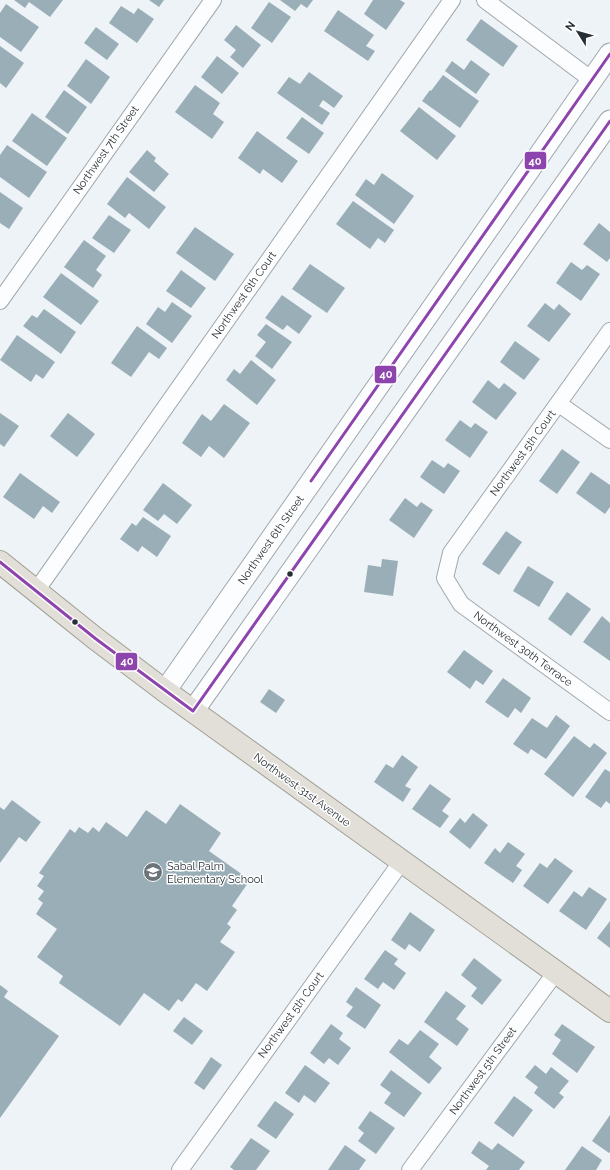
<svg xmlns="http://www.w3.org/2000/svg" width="610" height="1170" font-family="Raleway,sans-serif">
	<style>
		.building { fill: #9aaeb8 }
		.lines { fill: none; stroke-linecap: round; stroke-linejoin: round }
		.minor-casing { stroke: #a1a8ac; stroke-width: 18 }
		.tertiary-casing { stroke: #a1a8ac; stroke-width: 23 }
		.primary-casing { stroke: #a19e92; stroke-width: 24 }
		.minor { stroke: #fcfdfe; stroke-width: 16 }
		.tertiary { stroke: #fcfdfe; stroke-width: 21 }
		.primary { stroke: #e2dfd8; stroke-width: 22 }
		.bus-1-casing { stroke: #fff; stroke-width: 6 }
		.bus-1 { stroke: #8e44ad; stroke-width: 3 }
		.bus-dot { fill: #252f35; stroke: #fff; stroke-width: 1.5 }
		.labels { text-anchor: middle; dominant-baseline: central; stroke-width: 3; stroke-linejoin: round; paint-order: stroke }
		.street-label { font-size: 11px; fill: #252f35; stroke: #fff }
		.poi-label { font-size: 11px; fill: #252f35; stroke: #fff; text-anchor: start }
		.line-badge { stroke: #fff; stroke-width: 1.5 }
		.badge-label { font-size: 11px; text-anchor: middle; font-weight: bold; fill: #fff }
	</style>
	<rect width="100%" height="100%" fill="#edf3f7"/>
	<path class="building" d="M 14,0 L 63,0 L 50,17 L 29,2 L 25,8 Z
		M 149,0 L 164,0 L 159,7 Z
		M 280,0 L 313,0 L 307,8 L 301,4 L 295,11 Z
		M 373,0 L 400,0 L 405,3 L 386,30 L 364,14 Z
		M 269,2 L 291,17 L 272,43 L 251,28 Z
		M 6,4 L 39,27 L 21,52 L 0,37 L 0,13 Z
		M 121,6 L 134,14 L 138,8 L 154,19 L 137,43 L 109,23 Z
		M 338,10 L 374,35 L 366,46 L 375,51 L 368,61 L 324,31 Z
		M 481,19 L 518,46 L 503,67 L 466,40 Z
		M 236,25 L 261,45 L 243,68 L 230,57 L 236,50 L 224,40 Z
		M 96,27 L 119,44 L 107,60 L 84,43 Z
		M 0,46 L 24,63 L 6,88 L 0,83 Z
		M 217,56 L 239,73 L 222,94 L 201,77 Z
		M 86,59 L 110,77 L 91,104 L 67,86 Z
		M 471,60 L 490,74 L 476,94 L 445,71 L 452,61 L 464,70 Z
		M 309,72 L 343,96 L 334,108 L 323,100 L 319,106 L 330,113 L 322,125 L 277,93 L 289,77 L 300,84 Z
		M 443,75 L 479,101 L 460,128 L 422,101 L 430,90 L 431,91 Z
		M 195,85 L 220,103 L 213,114 L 224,122 L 212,139 L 175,112 Z
		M 64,90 L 87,107 L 68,134 L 45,117 Z
		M 419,107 L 456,136 L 437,160 L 400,131 Z
		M 32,113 L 67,138 L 47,166 L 12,141 Z
		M 302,117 L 324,133 L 309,154 L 286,138 Z
		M 257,131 L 298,161 L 282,183 L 263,169 L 260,174 L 238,158 Z
		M 7,145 L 47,172 L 29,198 L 0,177 L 0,155 Z
		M 147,150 L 156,158 L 154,161 L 169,174 L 154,192 L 129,172 Z
		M 382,173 L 414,196 L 394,224 L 355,195 L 366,179 L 374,185 Z
		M 127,177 L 166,207 L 149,229 L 129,213 L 125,218 L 107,204 Z
		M 0,192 L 23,208 L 9,229 L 0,223 Z
		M 353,201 L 394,230 L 385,243 L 378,238 L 370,249 L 336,224 Z
		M 109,215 L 131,230 L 114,253 L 92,238 Z
		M 599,223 L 610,232 L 610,258 L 607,262 L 583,244 Z
		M 195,227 L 234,254 L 215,281 L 176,253 Z
		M 84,240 L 106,256 L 96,270 L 102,275 L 93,288 L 64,267 Z
		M 571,262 L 582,270 L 587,265 L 600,274 L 581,301 L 556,283 Z
		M 310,264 L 345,288 L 327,313 L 292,289 Z
		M 181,270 L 206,288 L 191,308 L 166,291 Z
		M 61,273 L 99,301 L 81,325 L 43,297 Z
		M 282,295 L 312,316 L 299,334 L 287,325 L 283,330 L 265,318 Z
		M 172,302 L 192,316 L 172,343 L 146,324 L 158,307 L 165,312 Z
		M 545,303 L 554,310 L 559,304 L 571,314 L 549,342 L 527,326 Z
		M 44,309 L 76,332 L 61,354 L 23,326 L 32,315 L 37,318 Z
		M 266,324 L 292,342 L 272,369 L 255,356 L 266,342 L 257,335 Z
		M 137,326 L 167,348 L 159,359 L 149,352 L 131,377 L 111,363 Z
		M 17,335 L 55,362 L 43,379 L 36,374 L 31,382 L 0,360 Z
		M 515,341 L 540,359 L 524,380 L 500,362 Z
		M 251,360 L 276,380 L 257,405 L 226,380 L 234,369 L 240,374 Z
		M 488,380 L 499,389 L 504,383 L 517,393 L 496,420 L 472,402 Z
		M 224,404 L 250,423 L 224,458 L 209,446 L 201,457 L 182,443 L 202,414 L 211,421 Z
		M 0,413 L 19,426 L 4,447 L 0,444 Z
		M 68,413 L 95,434 L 77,457 L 50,436 Z
		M 460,420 L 471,428 L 475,423 L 488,432 L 470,458 L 445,440 Z
		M 562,449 L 580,462 L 557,494 L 539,481 Z
		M 432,460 L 444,468 L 448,463 L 460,471 L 444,494 L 420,477 Z
		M 591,472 L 610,485 L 610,507 L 605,514 L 576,493 Z
		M 20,473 L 60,502 L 52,513 L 43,506 L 34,519 L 3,497 Z
		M 163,483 L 192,505 L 177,524 L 164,514 L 158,521 L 143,510 Z
		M 405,498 L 417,507 L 421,502 L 433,510 L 414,538 L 389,520 Z
		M 143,517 L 171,536 L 157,557 L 142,546 L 138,552 L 120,539 L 132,523 L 136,526 Z
		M 506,531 L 522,542 L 499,575 L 482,564 Z
		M 382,559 L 398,561 L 393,596 L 364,592 L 368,565 L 381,567 Z
		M 528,566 L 554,582 L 539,607 L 513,591 Z
		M 567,592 L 591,609 L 571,636 L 548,619 Z
		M 602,616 L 610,623 L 610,661 L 583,642 Z
		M 464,650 L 493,671 L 483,685 L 476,680 L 470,689 L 447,672 Z
		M 503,678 L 531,698 L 521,713 L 515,708 L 508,718 L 485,702 Z
		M 269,689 L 285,700 L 276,713 L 260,702 Z
		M 556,715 L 570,726 L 546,759 L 531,749 L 528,754 L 513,744 L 532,718 L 547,728 Z
		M 574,736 L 590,748 L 594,743 L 607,753 L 573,797 L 544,774 Z
		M 402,755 L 418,767 L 405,786 L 411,789 L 403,802 L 374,782 L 386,764 L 393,768 Z
		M 605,769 L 610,772 L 610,804 L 606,801 L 601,808 L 585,797 Z
		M 430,784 L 451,799 L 442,811 L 449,816 L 440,828 L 412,809 Z
		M 12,800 L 41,822 L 26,842 L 19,837 L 0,863 L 0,807 L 4,810 Z
		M 180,804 L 221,833 L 209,851 L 250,880 L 232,906 L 237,910 L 227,924 L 231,927 L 220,942 L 235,952 L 207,991 L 196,983 L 182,1002 L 178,999 L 169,1011 L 144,993 L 120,1026 L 59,983 L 63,976 L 37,957 L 57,929 L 36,914 L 43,903 L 38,899 L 44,891 L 37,886 L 44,876 L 39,873 L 70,829 L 75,833 L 79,827 L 88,833 L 93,827 L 99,832 L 106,822 L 127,837 L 146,810 L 166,824 Z
		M 473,813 L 488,825 L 470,849 L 449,832 L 460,818 L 465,823 Z
		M 508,842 L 525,854 L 516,866 L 522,870 L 513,883 L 484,863 L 495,848 L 500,853 Z
		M 555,858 L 573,871 L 548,904 L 523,886 L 540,863 L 547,868 Z
		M 589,887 L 607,899 L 586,930 L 559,911 L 574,891 L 582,897 Z
		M 410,912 L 435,930 L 420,952 L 409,944 L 405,950 L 391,940 Z
		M 610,921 L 610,948 L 597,938 Z
		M 385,950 L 398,959 L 394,964 L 406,973 L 394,990 L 383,982 L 378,989 L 364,979 Z
		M 474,958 L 502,980 L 482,1005 L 471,996 L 477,988 L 461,975 Z
		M 0,985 L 8,991 L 4,997 L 59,1036 L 0,1118 Z
		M 356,987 L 381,1005 L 365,1029 L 346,1016 L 353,1007 L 346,1002 Z
		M 446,991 L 466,1006 L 456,1019 L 469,1029 L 457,1046 L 424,1022 Z
		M 184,1017 L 203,1031 L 192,1045 L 173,1031 Z
		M 331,1024 L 343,1033 L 339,1039 L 351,1048 L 338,1065 L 329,1058 L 324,1064 L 310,1053 Z
		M 562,1024 L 595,1047 L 577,1073 L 552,1054 L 561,1040 L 554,1035 Z
		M 420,1030 L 439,1044 L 429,1057 L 442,1068 L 429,1084 L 389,1052 L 399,1039 L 408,1045 Z
		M 211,1057 L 222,1065 L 204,1090 L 194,1083 Z
		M 305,1065 L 330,1083 L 315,1103 L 304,1095 L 299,1103 L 285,1093 Z
		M 535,1065 L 546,1074 L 551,1067 L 569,1081 L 559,1093 L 564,1097 L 554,1109 L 534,1093 L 538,1087 L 525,1077 Z
		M 391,1070 L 422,1093 L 404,1117 L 384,1103 L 391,1093 L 380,1085 Z
		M 514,1096 L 533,1110 L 513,1137 L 494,1123 Z
		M 275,1101 L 294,1114 L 276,1139 L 257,1126 Z
		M 370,1111 L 395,1128 L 376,1154 L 358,1141 L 364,1133 L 358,1128 Z
		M 610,1115 L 610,1152 L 609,1153 L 592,1141 Z
		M 251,1138 L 270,1151 L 256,1170 L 234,1170 L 230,1167 Z
		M 479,1141 L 492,1150 L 498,1143 L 525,1162 L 519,1170 L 486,1170 L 489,1166 L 471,1153 Z
		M 345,1145 L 366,1160 L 359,1170 L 328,1170 Z
		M 582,1146 L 602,1160 L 596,1170 L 565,1170 Z"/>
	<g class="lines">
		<defs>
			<path id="minor" d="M 485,0 L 592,80
				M 0,301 L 213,0
				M 610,331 L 451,553 L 445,578 L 461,604 L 610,712
				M 559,404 L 610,440
				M 36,591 L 452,0
				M 180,1170 L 402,861
				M 410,1170 L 556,972"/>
			<path id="tertiary" d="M 165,691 L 610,54
				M 193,711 L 610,121"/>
			<path id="primary" d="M 0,562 L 96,639 L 165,691 L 610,1011"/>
		</defs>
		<use href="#minor" class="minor-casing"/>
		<use href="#tertiary" class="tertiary-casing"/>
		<use href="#primary" class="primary-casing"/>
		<use href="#minor" class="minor"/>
		<use href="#tertiary" class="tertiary"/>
		<use href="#primary" class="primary"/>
		<defs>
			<path id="bus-1" d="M 311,481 L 610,54
				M 0,562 L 96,639 L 193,711 L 610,121"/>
		</defs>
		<use href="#bus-1" class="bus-1-casing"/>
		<use href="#bus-1" class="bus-1"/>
	</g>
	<defs>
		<symbol id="school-disc" viewBox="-11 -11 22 22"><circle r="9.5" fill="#6b7479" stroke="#fff"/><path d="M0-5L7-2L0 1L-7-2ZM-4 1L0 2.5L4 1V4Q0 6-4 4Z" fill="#fff"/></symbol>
	</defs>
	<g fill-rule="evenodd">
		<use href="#school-disc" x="142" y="861" width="22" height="22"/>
	</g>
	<g class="bus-dot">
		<circle cx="290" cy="574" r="3.5"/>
		<circle cx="75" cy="622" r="3.5"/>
	</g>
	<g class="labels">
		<g class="street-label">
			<text transform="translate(106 150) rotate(-55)">Northwest 7th Street</text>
			<text transform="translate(244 295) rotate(-55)">Northwest 6th Court</text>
			<text transform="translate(523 453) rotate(-54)">Northwest 5th Court</text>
			<text transform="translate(271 540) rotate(-55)">Northwest 6th Street</text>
			<text transform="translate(523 649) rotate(36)">Northwest 30th Terrace</text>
			<text transform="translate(302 790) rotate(36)">Northwest 31st Avenue</text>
			<text transform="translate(291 1015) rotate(-54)">Northwest 5th Court</text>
			<text transform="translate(483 1071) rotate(-54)">Northwest 5th Street</text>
		</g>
		<g class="poi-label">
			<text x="167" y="866">Sabal Palm<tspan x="167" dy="13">Elementary School</tspan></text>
		</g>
	</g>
	<g class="line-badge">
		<rect x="524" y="151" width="23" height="19" rx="4" fill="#8e44ad"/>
		<rect x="374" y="365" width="23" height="19" rx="4" fill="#8e44ad"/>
		<rect x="115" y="652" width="23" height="19" rx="4" fill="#8e44ad"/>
	</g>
	<g class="badge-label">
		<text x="535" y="165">40</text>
		<text x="386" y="378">40</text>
		<text x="127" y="665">40</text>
	</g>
	<g transform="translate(578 32) rotate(307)" stroke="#ffffff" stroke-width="3" paint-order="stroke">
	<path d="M0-3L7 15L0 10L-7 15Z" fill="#252f35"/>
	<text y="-6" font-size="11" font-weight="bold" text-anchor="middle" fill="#252f35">N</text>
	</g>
</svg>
